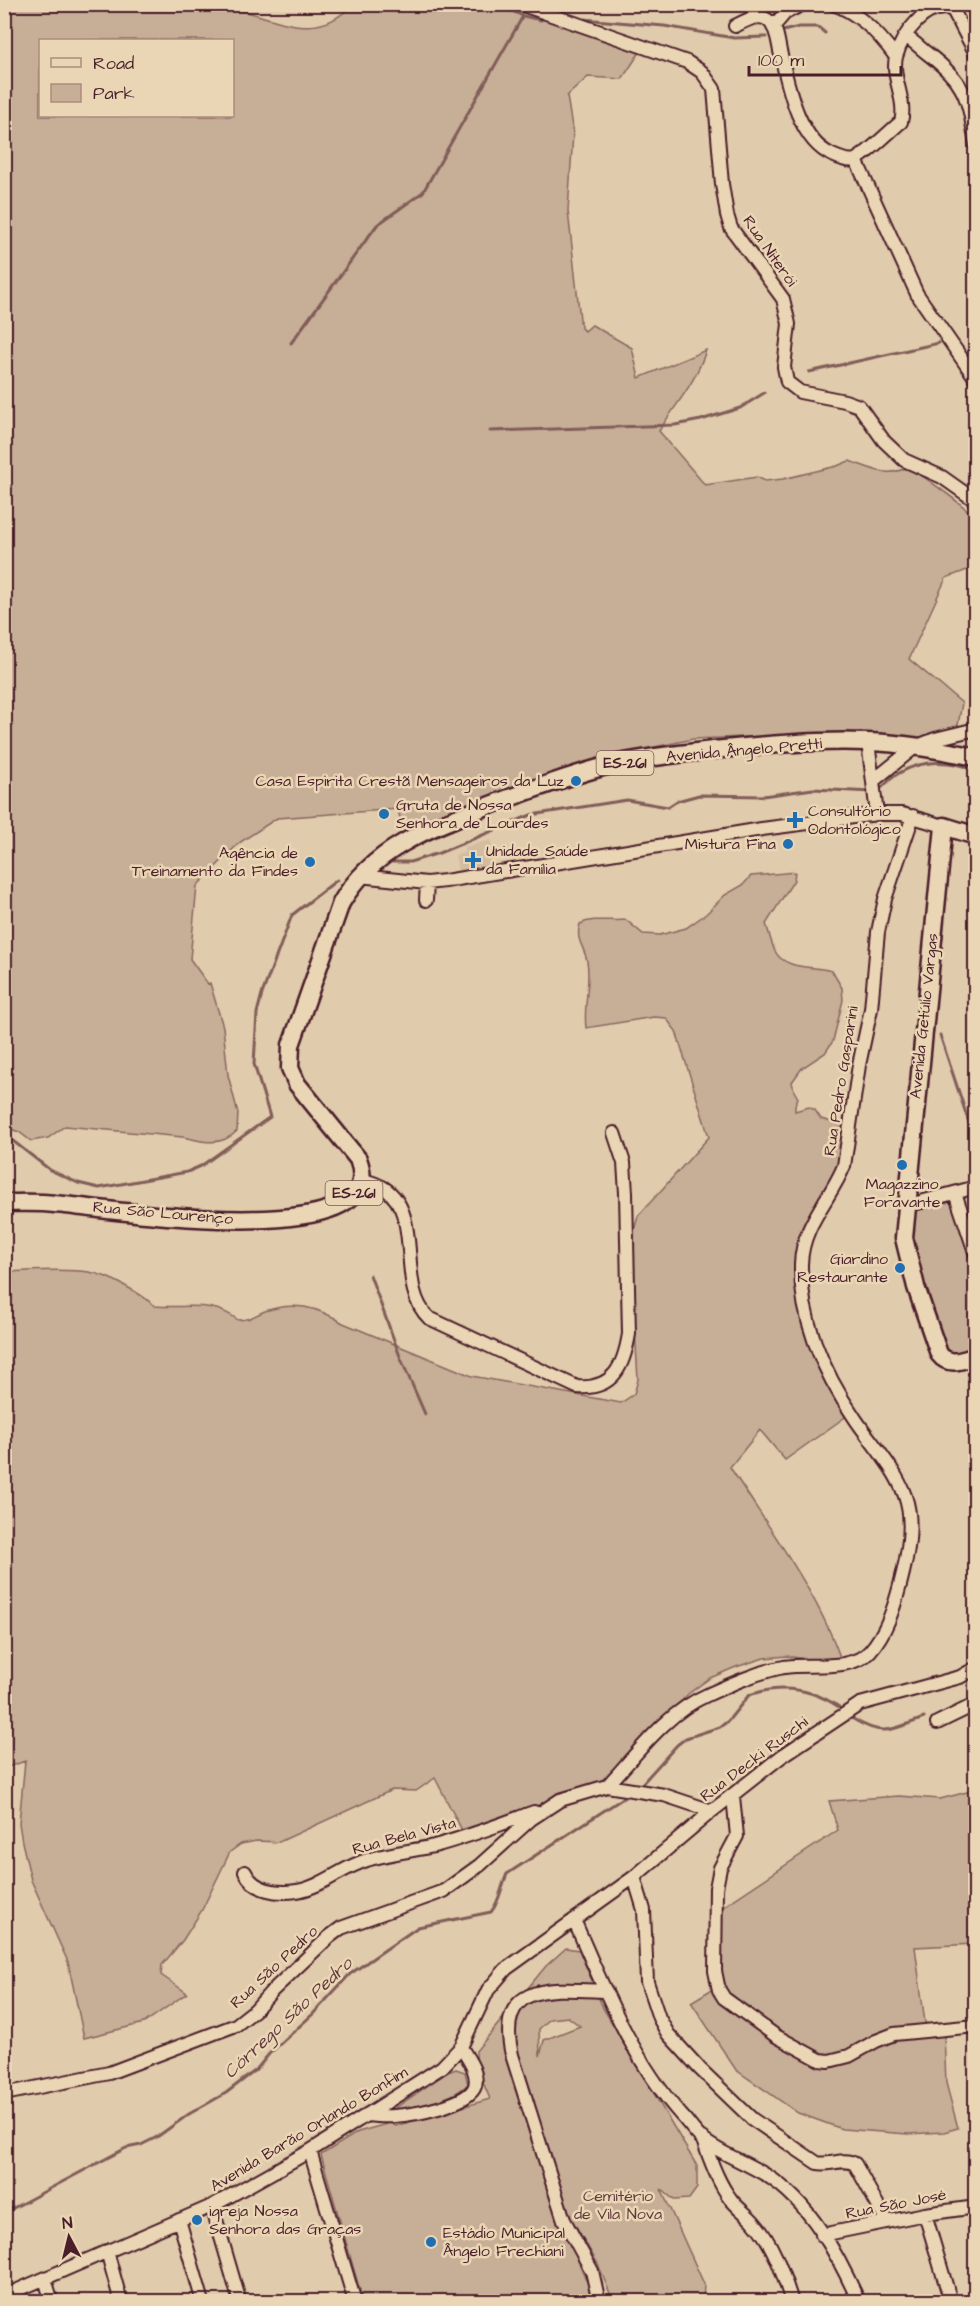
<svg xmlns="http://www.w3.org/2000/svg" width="980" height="2306" font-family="'Architects Daughter',sans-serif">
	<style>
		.built { fill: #d4bca1 }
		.green { fill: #c7ae96; stroke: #886660; stroke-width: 1.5; fill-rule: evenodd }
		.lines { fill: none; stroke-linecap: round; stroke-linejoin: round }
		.stream { stroke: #815d59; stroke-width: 3 }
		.minor-casing { stroke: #4a1f2b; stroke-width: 16 }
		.major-casing { stroke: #4a1f2b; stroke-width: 21 }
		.minor { stroke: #ead6b4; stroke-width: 12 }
		.major { stroke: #ead6b4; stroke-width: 16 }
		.poi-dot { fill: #1f6fb2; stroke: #ead6b4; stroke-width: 2 }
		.labels { text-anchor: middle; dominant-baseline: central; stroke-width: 5; stroke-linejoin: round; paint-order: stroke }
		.shield { fill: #ead6b4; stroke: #7a5654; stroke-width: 1.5 }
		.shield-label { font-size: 15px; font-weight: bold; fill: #4a1f2b }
		.street-label { font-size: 16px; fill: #4a1f2b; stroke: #ead6b4 }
		.poi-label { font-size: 16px; fill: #4a1f2b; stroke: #ead6b4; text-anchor: start }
		.park-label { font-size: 16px; fill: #633c40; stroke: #ead6b4 }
		.water-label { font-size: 18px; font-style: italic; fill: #61393e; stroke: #ead6b4 }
	</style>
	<rect width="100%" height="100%" fill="#e0cbac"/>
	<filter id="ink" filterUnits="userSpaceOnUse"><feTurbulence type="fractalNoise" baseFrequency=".0167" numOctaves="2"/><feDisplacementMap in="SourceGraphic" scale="12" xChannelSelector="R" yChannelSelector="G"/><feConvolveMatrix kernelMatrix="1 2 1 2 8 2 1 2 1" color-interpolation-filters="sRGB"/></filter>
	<g filter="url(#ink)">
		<path class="built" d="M 491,840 L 492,847 L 488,848 L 491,866 L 458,871 L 455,855 L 464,853 L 464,847 Z"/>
		<path class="green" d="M 198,4 C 210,6 223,6 235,9 C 278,18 315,44 352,5 L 516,5 L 640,52 L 622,79 L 588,77 L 567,96 L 573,133 L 568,211 L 581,328 L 585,331 L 592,325 L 632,348 L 639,378 L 706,350 C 696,382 676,404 659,431 L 705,485 L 757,477 L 765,481 L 783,479 L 837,466 L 849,461 C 870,467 887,480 909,466 C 921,476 973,510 975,519 C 979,532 975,554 975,567 L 946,578 L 909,659 L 962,703 L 957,731 L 922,739 L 907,739 L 820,734 L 693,739 L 650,748 L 545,777 L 402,828 L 398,809 L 277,818 L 239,843 L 197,886 L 190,959 L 208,984 L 210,983 L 223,1027 L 228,1075 L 238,1113 L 237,1131 C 221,1147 204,1142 183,1137 L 65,1126 L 48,1138 L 31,1141 L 19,1132 L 5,1127 L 4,5 ZM 40,40 L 232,40 L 232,116 L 40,116 Z
			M 795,872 L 794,880 L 766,924 C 769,932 771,943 775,951 C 784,970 815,966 832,971 L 842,988 L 843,1000 L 833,1041 L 825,1053 L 802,1068 L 792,1082 L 794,1091 L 798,1098 L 795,1105 L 795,1111 L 809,1107 L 815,1110 L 821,1119 L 847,1126 L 843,1158 L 810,1217 L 800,1288 L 848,1415 L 785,1460 L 760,1430 L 730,1467 C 769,1529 819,1593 842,1663 L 833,1664 L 787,1656 L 764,1658 L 736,1667 L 710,1678 L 688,1694 L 604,1787 L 536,1807 L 464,1834 L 435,1778 L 416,1791 L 392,1790 L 279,1842 L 256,1841 L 241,1844 L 230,1852 L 202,1910 L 183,1940 L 162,1965 L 161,1975 L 187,1993 L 144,2023 L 84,2038 L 68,1962 L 31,1880 L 22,1842 L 19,1823 L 25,1761 L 5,1768 L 5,1272 C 32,1271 62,1268 89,1272 C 109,1275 140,1293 155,1306 C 185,1309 211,1299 238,1320 C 254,1319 252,1316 265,1311 C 294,1301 318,1307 343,1323 L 472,1376 L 621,1403 L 634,1394 L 638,1380 L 630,1245 L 638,1216 L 709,1137 L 676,1031 L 666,1018 L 654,1017 L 586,1028 C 583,1006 591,983 587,961 C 584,945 575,941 580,924 C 594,917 611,922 626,920 L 643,934 L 660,935 L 686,928 L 706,914 L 725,895 L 743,885 L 751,876 Z
			M 949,1202 L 953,1204 L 975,1273 L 975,1349 L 951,1357 L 948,1354 L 908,1243 L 912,1212 Z
			M 975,1790 L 975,1944 L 915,1947 L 925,2023 L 939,2026 L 944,2034 L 946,2083 L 958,2128 L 944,2132 L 908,2134 L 842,2129 L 798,2113 L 736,2070 L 691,2002 L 724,1982 L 713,1971 L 714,1913 L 838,1830 L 829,1801 L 899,1796 L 940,1799 Z
			M 566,1948 L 579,1950 L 603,2008 L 697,2166 L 697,2188 L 689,2199 L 674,2200 L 661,2189 L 704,2284 L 703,2301 L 610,2301 L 611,2296 L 598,2264 L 574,2223 L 567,2234 L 595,2301 L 363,2301 L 321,2155 L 358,2132 L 390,2123 L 396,2126 L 490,2099 L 477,2068 L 476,2051 L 546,1966 ZM 568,2017 L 580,2026 L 544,2040 L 540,2056 L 539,2029 L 550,2019 Z
			M 456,2069 L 465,2072 L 468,2084 C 450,2102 417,2105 393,2112 L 391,2111 L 448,2072 Z"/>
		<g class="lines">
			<path class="stream" d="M 496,4 L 523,16 L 541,20
				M 583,19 L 664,26 L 734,38 L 766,37
				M 783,31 L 799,27 L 818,27 L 825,33
				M 291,343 L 377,225 L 423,192 L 523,16
				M 809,372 L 939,343
				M 490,431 L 675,425 L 701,420 L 740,408 L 764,393
				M 879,790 C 884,786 888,781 893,777 C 918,760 947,759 976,770
				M 393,862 L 410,862 L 439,853 L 531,815 L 627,800 L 668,807 L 677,801 L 699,795 L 763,796 L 813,789 L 872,792
				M 940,1035 L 976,1144
				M 4,1134 L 50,1170 L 78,1183 L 99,1188 L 187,1172 L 201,1166 L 270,1117 L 254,1064 L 257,1013 L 262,994 L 292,915 L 337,880
				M 370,1275 L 401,1359 L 425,1414
				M 853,1719 C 885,1738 892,1729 924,1718
				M 639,1787 L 677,1745 L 686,1738 L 720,1727 L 728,1721 L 749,1695 C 781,1684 811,1688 839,1707
				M 4,2213 L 126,2148 L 141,2145 L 157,2137 L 189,2114 L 226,2093 L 256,2070 L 269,2054 L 313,2014 L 350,1974 L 418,1927 L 491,1912 C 500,1901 501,1887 507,1874 L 631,1793"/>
			<defs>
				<path id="minor" d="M 520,4 L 687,62 L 702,72 L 714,89 L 722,184 L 727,215 L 731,228 L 783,299 L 789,324 L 784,367 L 787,382 L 800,392 L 845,401 L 859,406 L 884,441 L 904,460 L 942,477 L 976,501
					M 833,4 C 860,13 880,35 896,57
					M 735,26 C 745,21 760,12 769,21 C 777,28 778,42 780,51 C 788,85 798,140 832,155 C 839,158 848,162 855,160 C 865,156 891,130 901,122 C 907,100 891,78 896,57 C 902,35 926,0 953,10 L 976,54
					M 773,27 L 785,13 L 803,4
					M 906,37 C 915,42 920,48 928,54 C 967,84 968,98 976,145
					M 856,160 L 917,294 L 976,379
					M 868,742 L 877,814
					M 873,781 L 915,747 L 935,739 L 976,729
					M 359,876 L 427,883 L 445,881 L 762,829 L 877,814 L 902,814 L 944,826
					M 426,900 L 427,883
					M 362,1179 C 369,1182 378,1184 384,1188 C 425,1215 395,1287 429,1318 L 577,1387 C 614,1390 624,1365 629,1334 L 626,1193 L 624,1163 L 614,1133
					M 955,1193 L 976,1255
					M 906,1206 L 976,1187
					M 937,1723 L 976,1704
					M 607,1786 C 637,1754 666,1713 707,1695 C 731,1684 758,1672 784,1667 C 809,1663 852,1672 870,1651 C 886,1633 894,1608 900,1585 C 907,1558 915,1524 905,1496 C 895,1468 873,1445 856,1420 C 825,1375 800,1320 801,1264 C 802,1225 830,1200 844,1166 L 859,1065 L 871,1009 L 878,932 L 885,899 L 913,816
					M 733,1796 L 737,1836 L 720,1868 L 716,1888 L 715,1971 L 719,1990 L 724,1998 L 776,2036 L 820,2060 L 829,2061 L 849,2056 L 876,2041 L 894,2034 L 976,2026
					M 245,1872 C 254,1891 277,1894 297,1891 C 322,1887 343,1867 367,1860 C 389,1853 412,1851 434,1846 C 468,1837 501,1824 534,1812
					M 634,1877 L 644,1910 L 647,1982 L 659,2018 L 668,2034 L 700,2069 L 752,2119 L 817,2163 C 831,2166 843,2157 855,2164 L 887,2222
					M 574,1920 C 604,1988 631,2058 681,2115 C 688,2122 694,2132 702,2139 C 721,2154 745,2162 766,2175 C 810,2202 838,2255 859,2302
					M 4,2094 L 109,2073 L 236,2025 L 255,2010 L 272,1991 L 329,1937 L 341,1928 L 444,1891 L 480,1865 L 531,1819 L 560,1800 L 607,1786 L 664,1795 L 712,1811
					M 366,2115 C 375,2116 385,2117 394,2116 C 412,2115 469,2105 475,2086 C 479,2072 467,2058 461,2047
					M 702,2138 C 710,2158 717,2181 730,2198 C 736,2207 746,2213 753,2221 C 774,2244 783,2274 792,2302
					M 310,2151 L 355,2302
					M 212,2206 L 240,2302
					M 925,2214 L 951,2302
					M 179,2220 L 203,2302
					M 822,2235 L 925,2214 L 976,2207
					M 107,2251 L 121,2302
					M 45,2279 L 52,2302
					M 4,2296 L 212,2206 L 310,2151 L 442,2067 L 461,2047 L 488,1990 L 506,1969 L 634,1877 L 712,1811 L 782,1756 L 860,1704 L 960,1677 L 976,1668
					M 599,2302 L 592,2271 L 564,2220 L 512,2055 C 495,1980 554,1989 606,1991"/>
				<path id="major" d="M 976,836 L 944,826 L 904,1238 L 916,1287 L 939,1354 C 949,1367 963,1360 976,1356
					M 4,1203 C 21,1203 38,1202 55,1204 C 97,1207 397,1257 358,1159 L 297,1084 L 290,1068 L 291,1045 L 341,903 C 372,849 429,828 485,807 C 527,791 570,775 614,764 C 646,757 680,754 713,750 C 764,745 816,740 867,742 C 903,743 940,750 976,757"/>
			</defs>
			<use href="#minor" class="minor-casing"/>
			<use href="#major" class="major-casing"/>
			<use href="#minor" class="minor"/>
			<use href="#major" class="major"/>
		</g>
	</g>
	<g class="poi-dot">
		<circle cx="576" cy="781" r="6"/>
		<circle cx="384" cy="814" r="6"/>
		<path d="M792 811h6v6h6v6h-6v6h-6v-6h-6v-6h6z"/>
		<circle cx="788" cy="844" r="6"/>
		<path d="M470 851h6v6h6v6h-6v6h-6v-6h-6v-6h6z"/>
		<circle cx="310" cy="862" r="6"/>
		<circle cx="902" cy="1165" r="6"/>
		<circle cx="900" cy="1268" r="6"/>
		<circle cx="197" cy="2220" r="6"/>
		<circle cx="431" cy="2242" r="6"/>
	</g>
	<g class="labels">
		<g class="shield">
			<rect x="596.5" y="751" width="57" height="24" rx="4.5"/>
			<rect x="325.5" y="1181" width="57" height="24" rx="4.5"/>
		</g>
		<g class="shield-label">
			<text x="625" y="763">ES-261</text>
			<text x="354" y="1193">ES-261</text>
		</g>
		<g class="street-label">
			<text transform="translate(770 251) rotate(55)">Rua Niterói</text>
			<text transform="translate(744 750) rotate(-5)">Avenida Ângelo Pretti</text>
			<text transform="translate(924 1016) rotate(-84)">Avenida Getúlio Vargas</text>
			<text transform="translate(841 1081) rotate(-81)">Rua Pedro Gasparini</text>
			<text transform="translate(163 1213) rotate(5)">Rua São Lourenço</text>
			<text transform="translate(754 1759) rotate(-37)">Rua Decki Ruschi</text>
			<text transform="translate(404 1836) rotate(-15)">Rua Bela Vista</text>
			<text transform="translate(274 1967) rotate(-43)">Rua São Pedro</text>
			<text transform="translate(309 2129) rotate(-31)">Avenida Barão Orlando Bonfim</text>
			<text transform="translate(896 2204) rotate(-11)">Rua São José</text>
		</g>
		<g class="poi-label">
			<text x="564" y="781" text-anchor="end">Casa Espirita Crestã Mensageiros da Luz</text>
			<text x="396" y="805">Gruta de Nossa<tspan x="396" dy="18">Senhora de Lourdes</tspan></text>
			<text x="808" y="811">Consultório<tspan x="808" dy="18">Odontológico</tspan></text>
			<text x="776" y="844" text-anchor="end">Mistura Fina</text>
			<text x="486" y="851">Unidade Saúde<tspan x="486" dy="18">da Família</tspan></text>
			<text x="298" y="853" text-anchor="end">Agência de<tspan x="298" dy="18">Treinamento da Findes</tspan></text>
			<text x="902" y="1184" text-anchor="middle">Magazzino<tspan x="902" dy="18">Foravante</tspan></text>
			<text x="888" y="1259" text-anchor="end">Giardino<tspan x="888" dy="18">Restaurante</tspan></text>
			<text x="209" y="2211">igreja Nossa<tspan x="209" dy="18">Senhora das Graças</tspan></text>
			<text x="443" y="2233">Estádio Municipal<tspan x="443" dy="18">Ângelo Frechiani</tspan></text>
		</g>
		<g class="park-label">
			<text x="618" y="2196">Cemitério<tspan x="618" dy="18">de Vila Nova</tspan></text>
		</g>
		<g class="water-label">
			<text transform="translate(288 2018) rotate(-43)">Córrego São Pedro</text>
		</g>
	</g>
	<rect width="980" height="2306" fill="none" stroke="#ead6b4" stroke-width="24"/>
	<rect x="12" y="12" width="956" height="2282" fill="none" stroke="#4a1f2b" stroke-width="2" filter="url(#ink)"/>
	<rect x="39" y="39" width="195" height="78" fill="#ead6b4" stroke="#aa8d7d" stroke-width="1.5"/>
	<rect x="51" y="58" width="30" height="9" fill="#ead6b4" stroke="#aa8d7d" stroke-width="1.5"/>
	<text x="93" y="69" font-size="18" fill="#4a1f2b">Road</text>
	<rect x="51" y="84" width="30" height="18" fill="#c7ae96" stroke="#aa8d7d" stroke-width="1.5"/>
	<text x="93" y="99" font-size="18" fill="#4a1f2b">Park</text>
	<g transform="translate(69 2237) rotate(353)" stroke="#ead6b4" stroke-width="4.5" paint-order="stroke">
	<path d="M0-4.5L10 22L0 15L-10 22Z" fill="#4a1f2b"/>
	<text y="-9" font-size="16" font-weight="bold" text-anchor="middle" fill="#4a1f2b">N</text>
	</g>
	<path d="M749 66v9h152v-9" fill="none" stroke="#4a1f2b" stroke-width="3"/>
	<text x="758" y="66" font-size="18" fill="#4a1f2b" stroke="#ead6b4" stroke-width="4.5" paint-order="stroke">100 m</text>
</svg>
